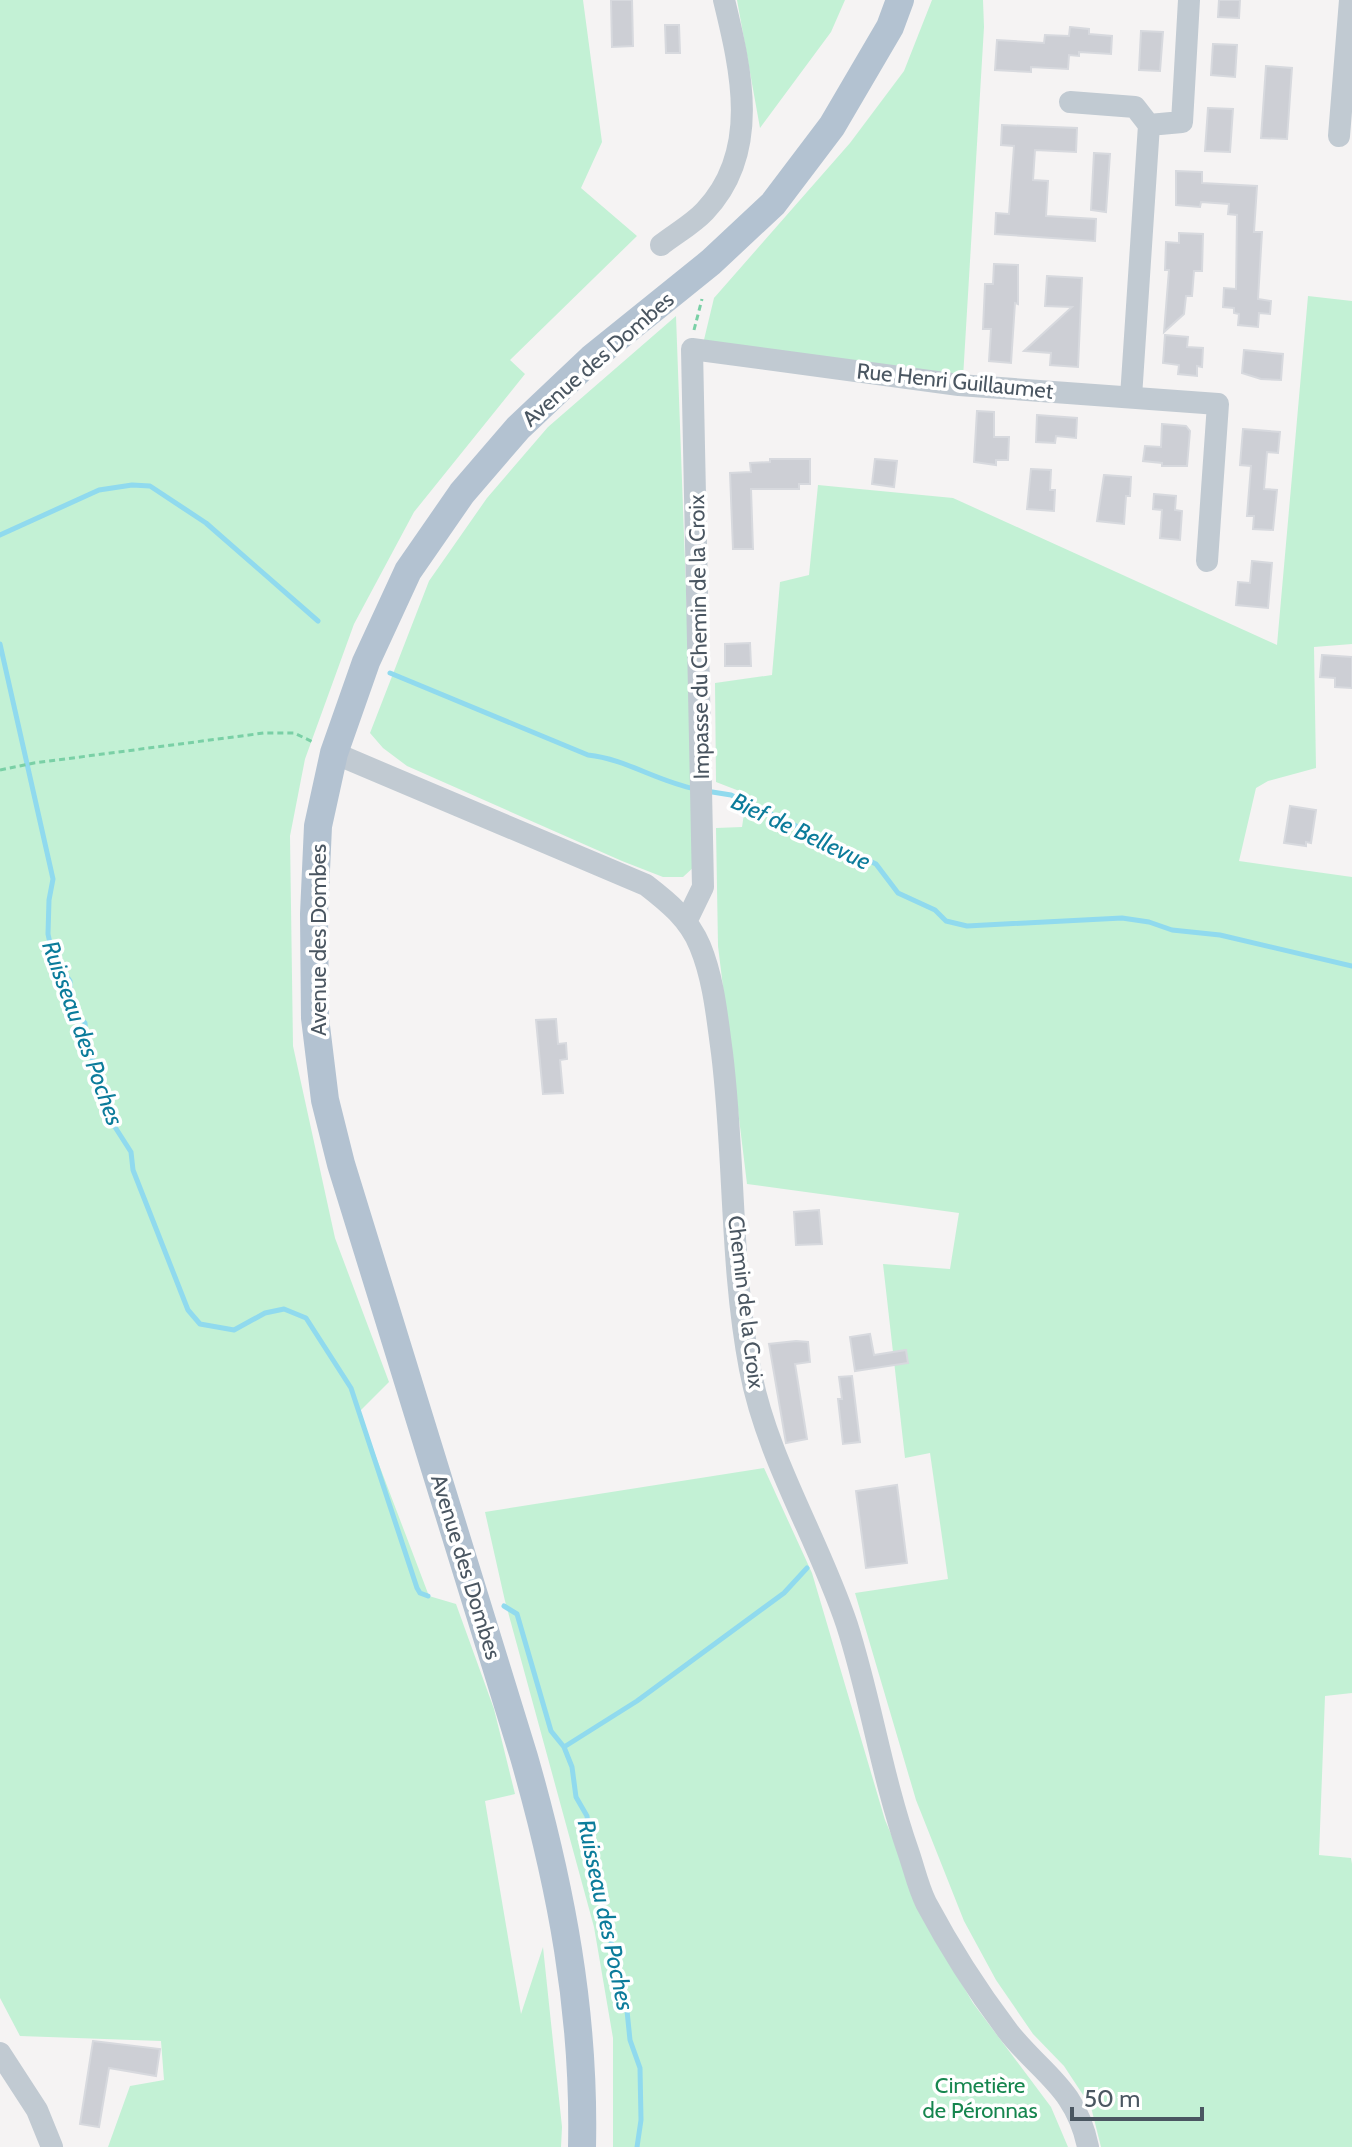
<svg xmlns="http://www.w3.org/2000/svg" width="1352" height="2147" font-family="Cabin,sans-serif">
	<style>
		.green { fill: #c3f1d5 }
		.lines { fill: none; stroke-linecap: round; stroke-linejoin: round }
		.stream { stroke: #90daee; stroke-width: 5 }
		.building { fill: #cdcfd5; stroke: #d7d9de; stroke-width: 2 }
		.path { stroke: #7ad0a6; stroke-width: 3; stroke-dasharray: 6 4; stroke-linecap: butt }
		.minor { stroke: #c1cad2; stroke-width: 22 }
		.major { stroke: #b3c2d1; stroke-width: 28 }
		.labels { text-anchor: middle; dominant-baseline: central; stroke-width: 7; stroke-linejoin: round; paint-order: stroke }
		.street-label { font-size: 22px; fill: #4a5661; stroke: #fff }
		.park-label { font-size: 22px; fill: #17864f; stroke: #fff }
		.water-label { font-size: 24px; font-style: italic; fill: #0c7c9b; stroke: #fff }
	</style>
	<rect width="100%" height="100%" fill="#f5f3f3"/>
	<path class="green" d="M 0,0 L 583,0 L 602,142 L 581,188 L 637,236 L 510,360 L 525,374 L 414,512 L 354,624 L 305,759 L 290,836 L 293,1046 L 335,1238 L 389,1382 L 359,1412 L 429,1596 L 456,1604 L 494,1709 L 515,1794 L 485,1801 L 521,2014 L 543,1947 L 562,2127 L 561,2147 L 108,2147 L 130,2086 L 164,2080 L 161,2041 L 20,2036 L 0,1998 Z
		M 737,0 L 845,0 L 831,32 L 760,128 Z
		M 932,0 L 983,0 L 984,27 L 963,378 L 703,344 L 714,298 L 850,143 L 904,71 Z
		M 1308,296 L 1352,301 L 1352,644 L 1314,647 L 1316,768 L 1268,781 L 1256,788 L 1239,861 L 1352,877 L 1352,1693 L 1325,1696 L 1319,1855 L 1351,1858 L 1352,1864 L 1352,2147 L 1101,2147 L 1091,2107 L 1064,2066 L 1033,2034 L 996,1980 L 964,1921 L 916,1800 L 855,1593 L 948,1579 L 930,1453 L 905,1458 L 883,1264 L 950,1269 L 959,1213 L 747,1184 L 718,946 L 716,828 L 742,827 L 747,794 L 716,782 L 715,683 L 772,675 L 780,582 L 809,575 L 818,485 L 953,498 L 1277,645 Z
		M 676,316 L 696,865 L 683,877 L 663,877 L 622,861 L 407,766 L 383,748 L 370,733 L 429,581 L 487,498 L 548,427 Z
		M 764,1468 L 812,1573 L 885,1820 L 938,1943 L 973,2003 L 1051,2107 L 1068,2147 L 613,2147 L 613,2038 L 594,1927 L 505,1601 L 485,1512 Z"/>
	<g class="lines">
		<path class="stream" d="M 0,535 L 99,490 L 132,485 L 150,486 L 206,523 L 318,621
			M 0,644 L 53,879 L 49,900 L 48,934 L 53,957 L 70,981 L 70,1007 L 85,1023 L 87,1050 L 101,1074 L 101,1093 L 106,1113 L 131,1152 L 133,1170 L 188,1310 L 200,1324 L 234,1330 L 265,1313 L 284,1309 L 306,1318 L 351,1388 L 417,1588 L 420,1593 L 428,1596
			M 390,673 L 588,755 C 626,759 658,782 696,789
			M 706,791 L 731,795 L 876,864 L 898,893 L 935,910 L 946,921 L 967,926 L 1122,918 L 1149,922 L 1172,930 L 1220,935 L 1352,966
			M 504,1606 L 517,1614 L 551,1731 L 564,1747 L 572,1767 L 576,1797 L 587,1816 L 593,1870 L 626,2001 L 630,2040 L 640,2068 L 641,2120 L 637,2147
			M 564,1747 L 637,1701 L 784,1593 L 807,1568"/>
	</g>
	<path class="building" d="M 611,0 L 632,0 L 633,46 L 612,47 Z
		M 1219,0 L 1240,0 L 1239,18 L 1218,17 Z
		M 665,25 L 679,25 L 680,53 L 666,53 Z
		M 1070,27 L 1089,29 L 1089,34 L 1112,36 L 1111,54 L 1079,52 L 1079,56 L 1069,55 L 1068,69 L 1031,67 L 1031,72 L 995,70 L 997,40 L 1044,43 L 1045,35 L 1069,36 Z
		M 1141,31 L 1163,32 L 1160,71 L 1139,70 Z
		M 1213,44 L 1237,45 L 1235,77 L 1211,75 Z
		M 1266,66 L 1292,68 L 1287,139 L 1261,138 Z
		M 1208,108 L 1233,109 L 1230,152 L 1205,151 Z
		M 1002,125 L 1077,128 L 1076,152 L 1035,150 L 1033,180 L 1048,181 L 1046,216 L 1096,219 L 1095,241 L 995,234 L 996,213 L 1009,214 L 1014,146 L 1001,145 Z
		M 1094,153 L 1110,154 L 1106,212 L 1091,210 Z
		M 1176,171 L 1202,172 L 1202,183 L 1257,186 L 1254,232 L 1262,232 L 1258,299 L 1271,301 L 1270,314 L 1259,313 L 1258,327 L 1238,325 L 1239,314 L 1234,313 L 1234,308 L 1223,307 L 1224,288 L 1236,289 L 1237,215 L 1228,214 L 1229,204 L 1201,202 L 1200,207 L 1176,205 Z
		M 1179,233 L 1203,234 L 1202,271 L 1194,271 L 1192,296 L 1186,296 L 1184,314 L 1164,332 L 1169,270 L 1165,270 L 1166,242 L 1179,243 Z
		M 994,264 L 1018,265 L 1018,304 L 1015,303 L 1011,363 L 989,361 L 991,329 L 983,329 L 985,284 L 993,284 Z
		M 1047,276 L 1082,278 L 1078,367 L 1050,365 L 1051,353 L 1024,351 L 1072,307 L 1045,306 Z
		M 1165,335 L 1188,337 L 1187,347 L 1203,348 L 1202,367 L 1197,366 L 1197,376 L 1178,374 L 1179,365 L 1163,363 Z
		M 1244,350 L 1283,354 L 1281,380 L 1261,379 L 1242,373 Z
		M 977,411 L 994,412 L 994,437 L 1009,437 L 1008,460 L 996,460 L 996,465 L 974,462 Z
		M 1037,415 L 1077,418 L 1076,438 L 1056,436 L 1055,443 L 1036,442 Z
		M 1162,424 L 1186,426 L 1190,431 L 1187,466 L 1162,466 L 1162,463 L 1143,461 L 1145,446 L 1161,447 Z
		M 1243,429 L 1280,432 L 1278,453 L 1267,452 L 1264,489 L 1277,490 L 1273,530 L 1253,529 L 1254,516 L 1247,516 L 1251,466 L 1240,465 Z
		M 770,459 L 810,459 L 810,484 L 799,484 L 799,489 L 751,489 L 753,549 L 733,549 L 730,473 L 751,472 L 750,463 L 770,462 Z
		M 875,459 L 897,461 L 894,487 L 872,484 Z
		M 1031,469 L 1051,470 L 1050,490 L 1055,490 L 1054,511 L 1027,509 Z
		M 1104,475 L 1131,477 L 1130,496 L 1126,496 L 1124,524 L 1097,521 Z
		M 1154,494 L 1176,496 L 1175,510 L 1182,511 L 1180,540 L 1160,538 L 1162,510 L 1153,509 Z
		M 1252,561 L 1272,563 L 1268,608 L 1236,605 L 1238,582 L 1250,583 Z
		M 750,643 L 751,666 L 725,666 L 725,644 Z
		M 1322,655 L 1352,657 L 1352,688 L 1335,687 L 1335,678 L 1320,677 Z
		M 1290,806 L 1316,810 L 1311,843 L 1306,842 L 1306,846 L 1284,843 Z
		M 556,1019 L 558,1044 L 566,1043 L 567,1059 L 560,1060 L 563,1093 L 543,1094 L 536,1020 Z
		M 819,1210 L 822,1244 L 796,1245 L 794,1212 Z
		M 870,1334 L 874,1355 L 906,1350 L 908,1363 L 855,1371 L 850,1337 Z
		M 796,1341 L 808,1342 L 810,1362 L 795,1364 L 807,1439 L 786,1443 L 769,1344 Z
		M 852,1376 L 860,1442 L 843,1444 L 838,1399 L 842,1399 L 839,1377 Z
		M 897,1485 L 907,1563 L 866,1568 L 856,1491 Z
		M 93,2041 L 160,2049 L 156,2076 L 109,2068 L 99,2127 L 80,2124 Z"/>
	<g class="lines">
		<path class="path" d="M 694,330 L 702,299
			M 0,770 L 34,763 L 264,733 L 294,733 L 313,742"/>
		<path class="minor" d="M 1070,102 L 1135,107 L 1149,125
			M 1339,136 L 1350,0
			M 661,245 C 675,234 693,224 705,211 C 761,152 741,70 724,0
			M 1131,397 L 1149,125 L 1182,122 L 1189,0
			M 334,753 L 646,885 C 668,902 689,919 700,946 C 714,980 717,1017 722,1053 C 735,1158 730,1265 750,1369 C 767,1459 818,1538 847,1625 C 871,1700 882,1777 908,1851 C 914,1868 918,1887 926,1903 C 950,1948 976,1989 1007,2030 C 1040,2073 1076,2087 1088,2147
			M 686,922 L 703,887 L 692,349 L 959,385 L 1218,404 L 1207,561
			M 0,2053 L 37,2110 L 52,2147"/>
		<path class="major" d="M 582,2147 C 585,2012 561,1886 524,1757 L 341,1164 L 325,1100 L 315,1018 L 314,914 L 318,826 L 334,753 L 366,662 L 408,571 L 462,493 L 518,428 L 592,358 L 711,262 L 773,204 L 832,126 L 890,27 L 900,0"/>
	</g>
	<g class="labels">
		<g class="street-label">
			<text transform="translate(598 359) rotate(-41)">Avenue des Dombes</text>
			<text transform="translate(955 381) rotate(6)">Rue Henri Guillaumet</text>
			<text transform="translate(699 637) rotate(-91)">Impasse du Chemin de la Croix</text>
			<text transform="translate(318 940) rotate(-90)">Avenue des Dombes</text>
			<text transform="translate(746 1302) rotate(83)">Chemin de la Croix</text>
			<text transform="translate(466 1567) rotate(73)">Avenue des Dombes</text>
		</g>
		<g class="park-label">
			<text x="980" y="2085">Cimetière<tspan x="980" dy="25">de Péronnas</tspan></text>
		</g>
		<g class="water-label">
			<text transform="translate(801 831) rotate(25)">Bief de Bellevue</text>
			<text transform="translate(83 1033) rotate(70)">Ruisseau des Poches</text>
			<text transform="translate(606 1915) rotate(78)">Ruisseau des Poches</text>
		</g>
	</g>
	<path d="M1072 2107v12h130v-12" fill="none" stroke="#4a5661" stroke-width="4"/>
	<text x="1084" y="2107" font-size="24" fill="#4a5661" stroke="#ffffff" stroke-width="6" paint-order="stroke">50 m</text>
</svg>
